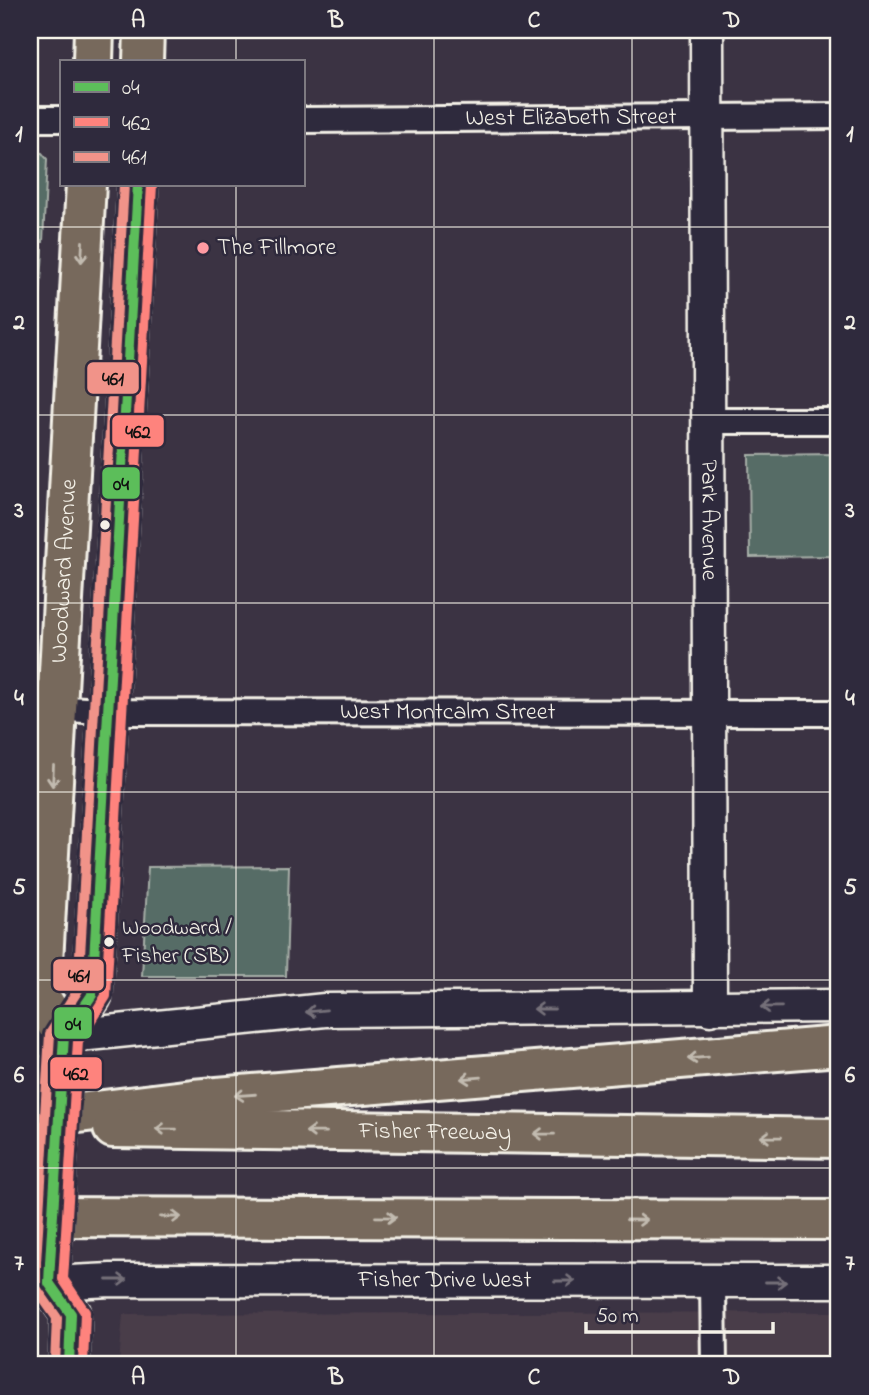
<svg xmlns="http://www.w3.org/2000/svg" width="869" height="1395" font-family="'Indie Flower',sans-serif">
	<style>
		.built { fill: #4a3e4a }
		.green { fill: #576c66; stroke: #a6aea7; stroke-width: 2 }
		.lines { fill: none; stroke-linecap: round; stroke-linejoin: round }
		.minor-casing { stroke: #f4f1e8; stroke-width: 30 }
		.tertiary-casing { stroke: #f4f1e8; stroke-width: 37 }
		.primary-casing { stroke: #f4f1e8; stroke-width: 44 }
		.motorway-casing { stroke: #f4f1e8; stroke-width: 44 }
		.minor { stroke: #2f2a3d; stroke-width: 24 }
		.tertiary { stroke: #2f2a3d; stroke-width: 32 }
		.primary { stroke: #77695c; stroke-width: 38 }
		.motorway { stroke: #77695c; stroke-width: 38 }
		.primary-bridge-casing { stroke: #f4f1e8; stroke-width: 44; stroke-linecap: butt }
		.primary-bridge { stroke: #77695c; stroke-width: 38 }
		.bus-1-casing { stroke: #2f2a3d; stroke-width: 16 }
		.bus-2-casing { stroke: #2f2a3d; stroke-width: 16 }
		.bus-3-casing { stroke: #2f2a3d; stroke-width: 16 }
		.bus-1 { stroke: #5cbe5a; stroke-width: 10 }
		.bus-2 { stroke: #fe837d; stroke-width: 10 }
		.bus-3 { stroke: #f19389; stroke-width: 10 }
		.oneway { stroke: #c2bbb0 }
		.oneway2 { stroke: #747079 }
		.grid { fill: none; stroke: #f4f1e8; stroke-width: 2; stroke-opacity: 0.55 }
		.poi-dot { fill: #ff9aa2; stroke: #2f2a3d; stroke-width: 2.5 }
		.bus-dot { fill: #f4f1e8; stroke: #2f2a3d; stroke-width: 2.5 }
		.labels { text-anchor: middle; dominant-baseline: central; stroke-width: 5; stroke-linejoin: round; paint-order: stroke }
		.bus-label { font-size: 22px; fill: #f4f1e8; stroke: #2f2a3d; text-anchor: start }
		.street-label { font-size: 24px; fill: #f4f1e8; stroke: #2f2a3d }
		.poi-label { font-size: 24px; fill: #f4f1e8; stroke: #2f2a3d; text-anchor: start }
		.line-badge { stroke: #2f2a3d; stroke-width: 2.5 }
		.pale-badge-label { font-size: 19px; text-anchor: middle; font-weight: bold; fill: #111 }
		.neatline { fill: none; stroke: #f4f1e8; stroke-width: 2.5 }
		.grid-label { font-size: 23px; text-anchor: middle; font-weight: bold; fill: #f4f1e8 }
	</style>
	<rect width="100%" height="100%" fill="#3b3343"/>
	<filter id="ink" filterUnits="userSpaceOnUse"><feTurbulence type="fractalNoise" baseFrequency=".0143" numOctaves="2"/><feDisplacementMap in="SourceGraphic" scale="14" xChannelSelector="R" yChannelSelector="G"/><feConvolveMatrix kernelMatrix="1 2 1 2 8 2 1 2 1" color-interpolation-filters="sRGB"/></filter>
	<g filter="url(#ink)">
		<path class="built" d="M 839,1312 L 839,1365 L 119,1365 L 123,1314 Z"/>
		<path class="green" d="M 30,152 L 42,153 L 47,159 L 43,242 L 30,242 Z
			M 30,250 L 43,250 L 40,298 L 30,297 Z
			M 30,304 L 40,305 L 34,394 L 30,394 Z
			M 836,454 L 837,556 L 750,557 L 749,455 Z
			M 289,866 L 286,976 L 142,976 L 148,867 Z"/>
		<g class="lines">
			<defs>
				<g id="minor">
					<path d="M 30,119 L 61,119"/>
					<path id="s1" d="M 303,120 L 839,116"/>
					<path d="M 708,421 L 839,421"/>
					<path id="s2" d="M 30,707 L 122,712 L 839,713"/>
					<path d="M 713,1282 L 714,1365"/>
				</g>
				<g id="tertiary">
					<path id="s3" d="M 707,30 L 710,1009"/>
					<path d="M 30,1040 L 325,1010 L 839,1006"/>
					<path id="s4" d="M 30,1284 L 111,1280 L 839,1281"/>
				</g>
				<g id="primary">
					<path d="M 93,61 L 94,30"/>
					<path d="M 143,61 L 144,30"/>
					<path id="s5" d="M 64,1036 L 41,998 L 86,184"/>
					<path d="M 61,1084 L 64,1036 L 92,995 L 138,184"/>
					<path d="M 50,1263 L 49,1283 L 71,1314 L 69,1365"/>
				</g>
				<g id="motorway">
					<path d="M 30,1119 L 193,1099 L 839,1046"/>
					<path id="s6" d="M 113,1128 L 839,1138"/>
					<path d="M 30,1217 L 839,1220"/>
				</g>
			</defs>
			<use href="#minor" class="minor-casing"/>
			<use href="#tertiary" class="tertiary-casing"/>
			<use href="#primary" class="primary-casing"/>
			<use href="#motorway" class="motorway-casing"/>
			<use href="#minor" class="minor"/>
			<use href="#tertiary" class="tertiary"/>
			<use href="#primary" class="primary"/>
			<use href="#motorway" class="motorway"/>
			<defs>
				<path id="primary-bridge" d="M 50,1263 L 61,1084"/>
			</defs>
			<use href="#primary-bridge" class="primary-bridge-casing"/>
			<use href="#primary-bridge" class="primary-bridge"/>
			<defs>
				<path id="bus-1" d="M 69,1365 L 71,1314 L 49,1283 L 50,1263 L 64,1036 L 92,995 L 138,184"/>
				<path id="bus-2" d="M 83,1365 L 85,1312 L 63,1279 L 64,1264 L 78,1041 L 106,996 L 152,185"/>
				<path id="bus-3" d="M 55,1364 L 57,1318 L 36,1288 L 36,1262 L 50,1034 L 78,990 L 124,184"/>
			</defs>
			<use href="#bus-1" class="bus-1-casing"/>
			<use href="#bus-2" class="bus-2-casing"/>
			<use href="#bus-3" class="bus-3-casing"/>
			<use href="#bus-1" class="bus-1"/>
			<use href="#bus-2" class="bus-2"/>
			<use href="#bus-3" class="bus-3"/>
		</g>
		<defs><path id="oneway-shaft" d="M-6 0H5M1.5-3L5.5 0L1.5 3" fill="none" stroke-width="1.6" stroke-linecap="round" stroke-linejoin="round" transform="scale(1.75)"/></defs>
		<g class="oneway">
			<use href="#oneway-shaft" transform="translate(82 252) rotate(93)"/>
			<use href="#oneway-shaft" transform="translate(53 776) rotate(93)"/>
			<use href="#oneway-shaft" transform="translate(698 1058) rotate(175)"/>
			<use href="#oneway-shaft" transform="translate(471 1078) rotate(175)"/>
			<use href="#oneway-shaft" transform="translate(245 1095) rotate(176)"/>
			<use href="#oneway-shaft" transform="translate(166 1129) rotate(-179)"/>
			<use href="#oneway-shaft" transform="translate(316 1132) rotate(-179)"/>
			<use href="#oneway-shaft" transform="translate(544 1134) rotate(-179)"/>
			<use href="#oneway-shaft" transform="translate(771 1137) rotate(-179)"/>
			<use href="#oneway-shaft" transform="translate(171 1217)"/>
			<use href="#oneway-shaft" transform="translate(386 1217) rotate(1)"/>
			<use href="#oneway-shaft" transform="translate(637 1220) rotate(1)"/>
		</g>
		<g class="oneway2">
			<use href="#oneway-shaft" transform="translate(771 1007) rotate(179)"/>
			<use href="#oneway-shaft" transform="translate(544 1009) rotate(180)"/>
			<use href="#oneway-shaft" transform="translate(316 1011) rotate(174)"/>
			<use href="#oneway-shaft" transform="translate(117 1280)"/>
			<use href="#oneway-shaft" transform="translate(565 1281)"/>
			<use href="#oneway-shaft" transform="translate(776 1282)"/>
		</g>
	</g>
	<path class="grid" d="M 236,30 L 236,61M 434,30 L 434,1365M 632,30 L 632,1365M 236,184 L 236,1365M 30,227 L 839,227M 30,415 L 839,415M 30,603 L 839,603M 30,792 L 839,792M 30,980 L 839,980M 30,1168 L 839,1168"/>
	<circle class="poi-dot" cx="203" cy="248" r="7"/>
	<g class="bus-dot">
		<circle cx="105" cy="525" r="6"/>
		<circle cx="109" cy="942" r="6"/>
	</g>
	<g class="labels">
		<g class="bus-label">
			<text x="122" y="929">Woodward /<tspan x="122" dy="28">Fisher (SB)</tspan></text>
		</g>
		<g class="street-label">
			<text stroke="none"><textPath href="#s1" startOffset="268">West Elizabeth Street</textPath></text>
			<text stroke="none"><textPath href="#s3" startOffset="490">Park Avenue</textPath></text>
			<text stroke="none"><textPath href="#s5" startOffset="472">Woodward Avenue</textPath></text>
			<text stroke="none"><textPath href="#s2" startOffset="418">West Montcalm Street</textPath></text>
			<text stroke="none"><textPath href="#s6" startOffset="322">Fisher Freeway</textPath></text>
			<text stroke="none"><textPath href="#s4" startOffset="415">Fisher Drive West</textPath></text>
		</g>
		<g class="poi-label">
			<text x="217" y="248">The Fillmore</text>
		</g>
	</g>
	<g class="line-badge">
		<rect x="86" y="361" width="54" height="34" rx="7" fill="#f19389"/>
		<rect x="111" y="414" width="54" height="34" rx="7" fill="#fe837d"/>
		<rect x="101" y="466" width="40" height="34" rx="7" fill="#5cbe5a"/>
		<rect x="52" y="958" width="53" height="34" rx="7" fill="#f19389"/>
		<rect x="53" y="1006" width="40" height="34" rx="7" fill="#5cbe5a"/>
		<rect x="49" y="1056" width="54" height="34" rx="7" fill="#fe837d"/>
	</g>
	<g class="pale-badge-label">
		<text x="113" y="385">461</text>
		<text x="138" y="438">462</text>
		<text x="121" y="490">04</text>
		<text x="79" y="982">461</text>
		<text x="73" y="1030">04</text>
		<text x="76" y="1080">462</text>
	</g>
	<rect width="869" height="1395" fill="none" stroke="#2f2a3d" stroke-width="77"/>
	<rect x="60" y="60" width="245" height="126" fill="#2f2a3d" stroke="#7e7a81" stroke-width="2"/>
	<rect x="74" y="82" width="35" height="10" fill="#5cbe5a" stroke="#7e7a81" stroke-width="2"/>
	<text x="122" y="94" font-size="21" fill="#f4f1e8">04</text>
	<rect x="74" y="117" width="35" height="10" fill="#fe837d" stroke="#7e7a81" stroke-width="2"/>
	<text x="122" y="130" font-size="21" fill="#f4f1e8">462</text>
	<rect x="74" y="152" width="35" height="10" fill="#f19389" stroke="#7e7a81" stroke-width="2"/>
	<text x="122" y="164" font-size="21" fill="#f4f1e8">461</text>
	<path d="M586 1322v10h187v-10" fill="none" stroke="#f4f1e8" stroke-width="3.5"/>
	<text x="596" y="1322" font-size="21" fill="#f4f1e8" stroke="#2f2a3d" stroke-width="5" paint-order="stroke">50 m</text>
	<rect x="38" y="38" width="792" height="1318" class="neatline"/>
	<g class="grid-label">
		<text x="138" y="27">A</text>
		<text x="336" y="27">B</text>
		<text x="534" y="27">C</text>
		<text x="732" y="27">D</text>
		<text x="19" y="141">1</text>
		<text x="850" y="141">1</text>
		<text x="19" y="329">2</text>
		<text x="850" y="329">2</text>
		<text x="19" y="517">3</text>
		<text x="850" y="517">3</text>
		<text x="19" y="705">4</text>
		<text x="850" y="705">4</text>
		<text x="19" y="894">5</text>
		<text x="850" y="894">5</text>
		<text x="19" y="1082">6</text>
		<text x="850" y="1082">6</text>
		<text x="19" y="1270">7</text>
		<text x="850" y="1270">7</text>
		<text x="138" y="1384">A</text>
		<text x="336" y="1384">B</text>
		<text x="534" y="1384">C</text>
		<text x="732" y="1384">D</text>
	</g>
</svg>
